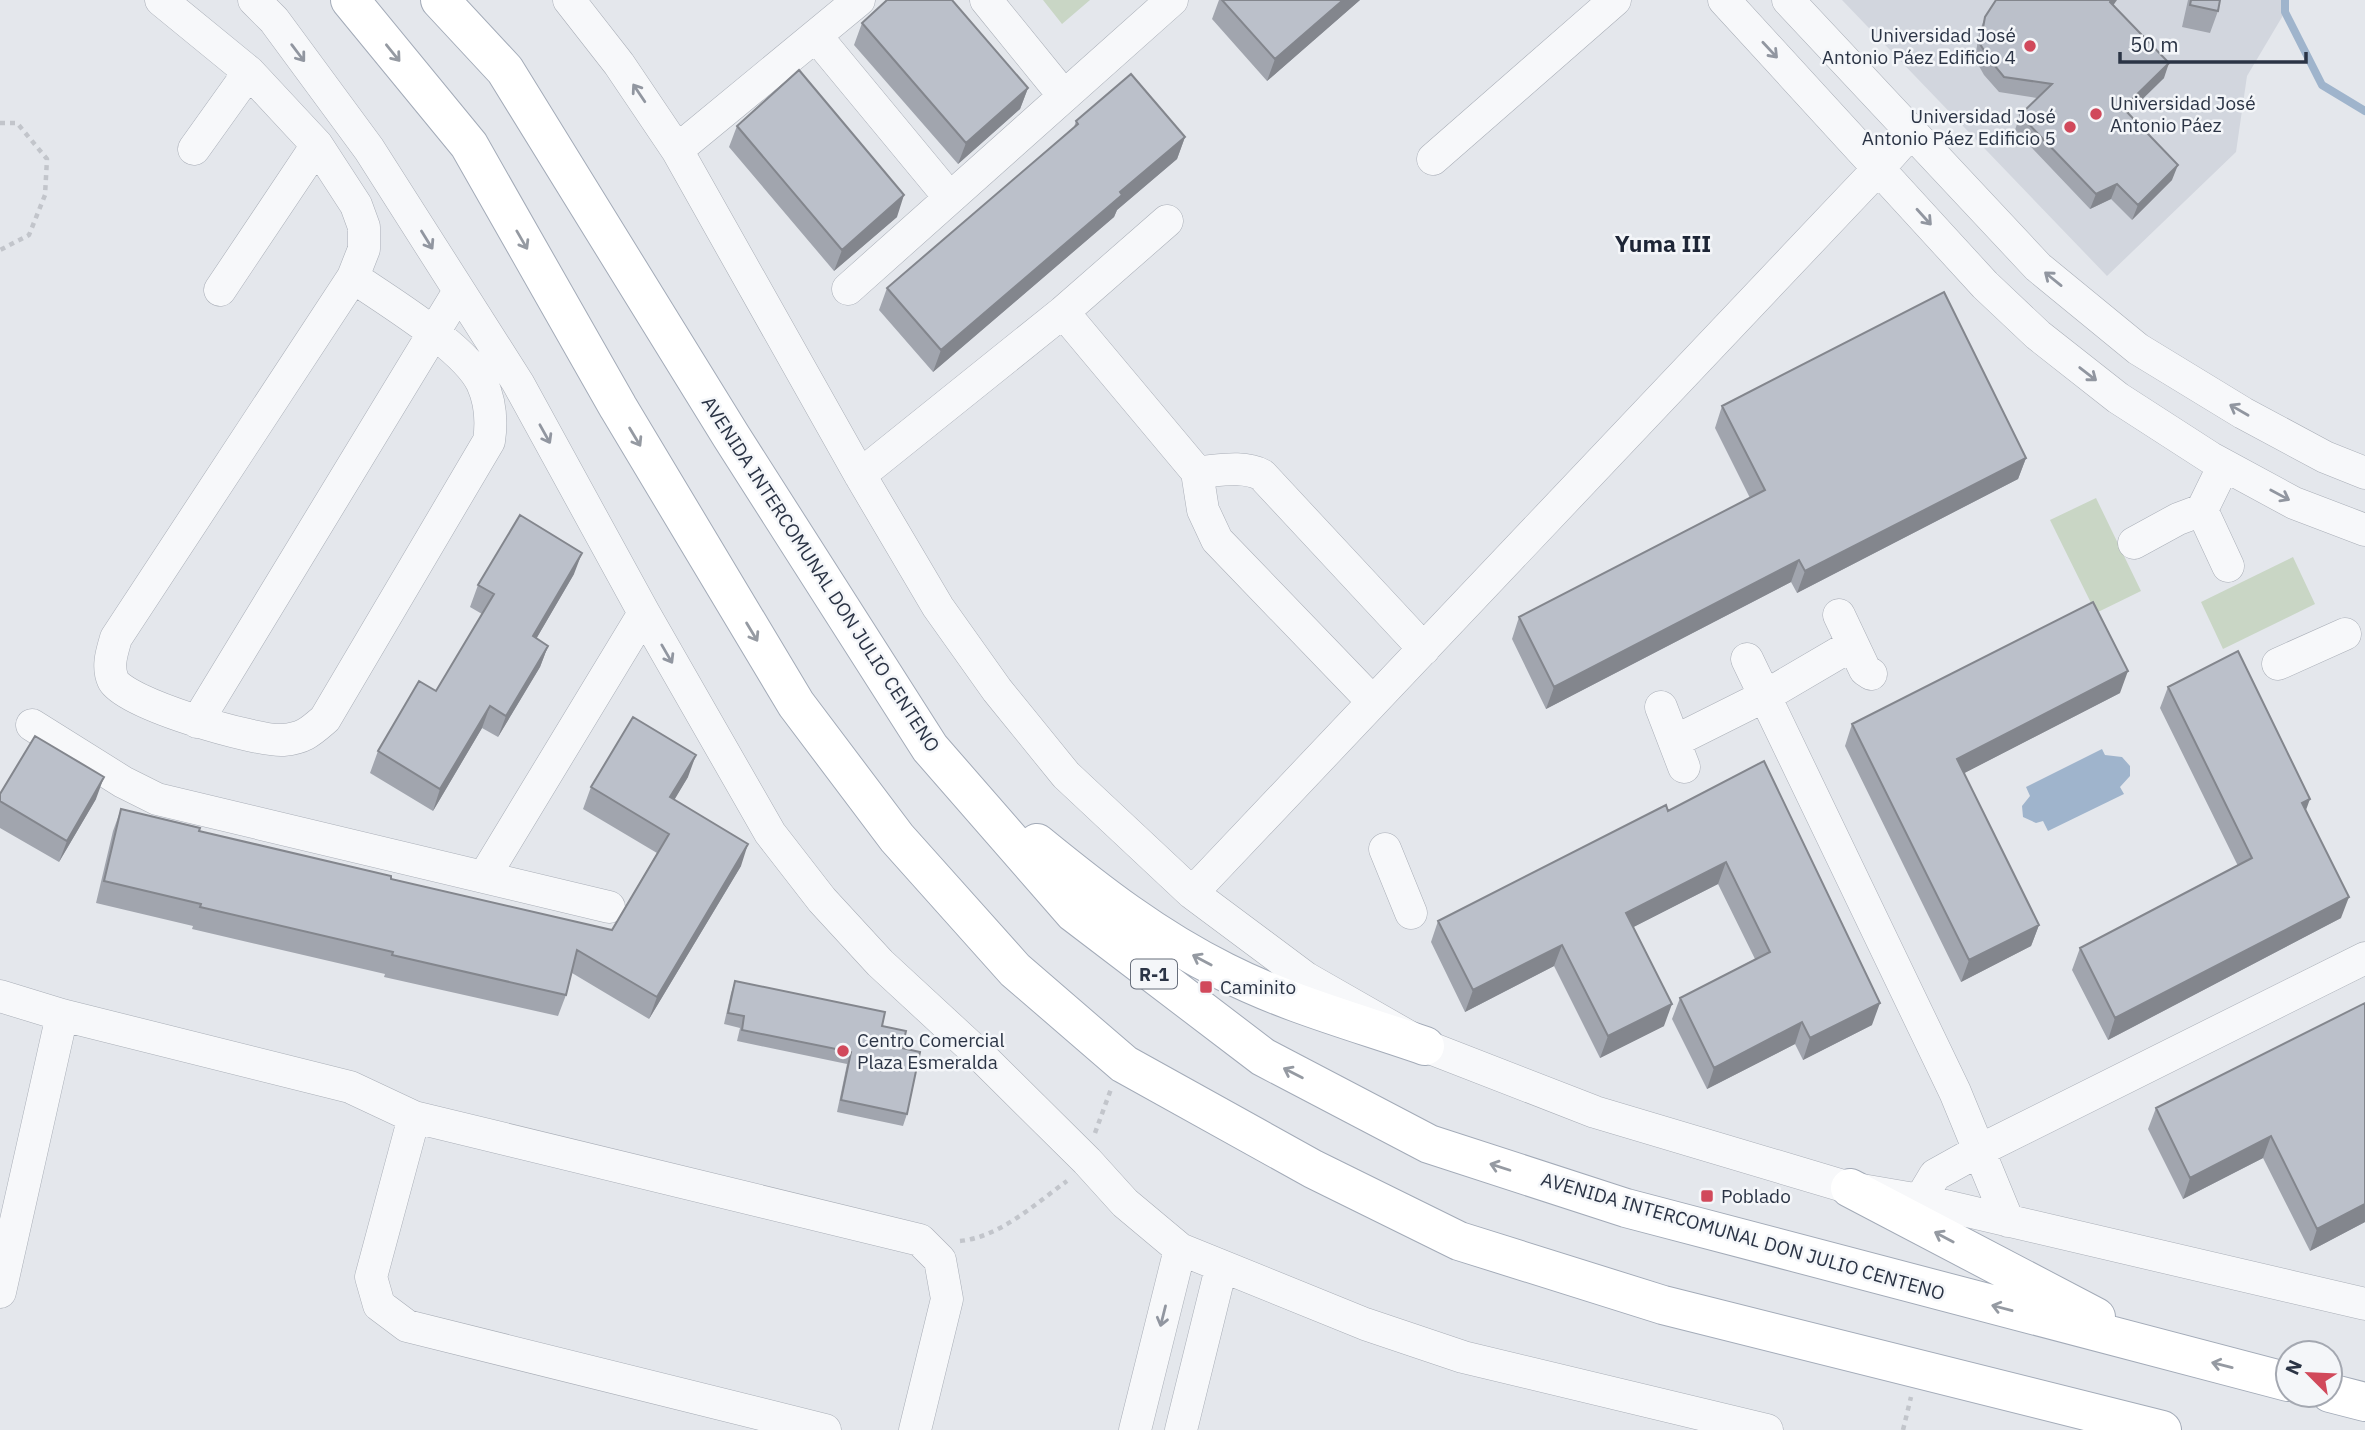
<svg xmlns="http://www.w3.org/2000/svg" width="2365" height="1430" font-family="'IBM Plex Sans',sans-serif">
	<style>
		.built { fill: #d2d6de }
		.green { fill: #c9d6c5 }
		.water { fill: #9fb4cc }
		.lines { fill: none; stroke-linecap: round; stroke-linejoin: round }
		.stream { stroke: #9fb4cc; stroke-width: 8 }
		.minor-casing { stroke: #a9aeb7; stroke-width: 33 }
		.major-casing { stroke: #a3abb8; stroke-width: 40 }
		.path { stroke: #c2c5cb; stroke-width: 4.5; stroke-dasharray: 5 5; stroke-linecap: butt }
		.minor { stroke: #f7f8fa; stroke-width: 32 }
		.major { stroke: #fff; stroke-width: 38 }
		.wall { fill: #a1a5ae }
		.shaded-wall { fill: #83868d }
		.building { fill: #bbc0ca; stroke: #83868d; stroke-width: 2 }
		.oneway { stroke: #9196a0 }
		.oneway2 { stroke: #959aa2 }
		.poi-dot { fill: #d1495b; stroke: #f4f6f9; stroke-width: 2.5 }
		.labels { text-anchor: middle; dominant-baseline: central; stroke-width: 5; stroke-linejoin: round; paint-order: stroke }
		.shield { fill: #f4f6f9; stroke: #676e7b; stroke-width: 2 }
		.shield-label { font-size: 18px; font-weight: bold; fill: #2b3445 }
		.poi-label { font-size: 19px; fill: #2b3445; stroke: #f4f6f9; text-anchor: start }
		.street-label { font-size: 19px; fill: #2b3445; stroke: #f4f6f9 }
		.quarter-label { font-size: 23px; font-weight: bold; fill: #1d2536; stroke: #f4f6f9 }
	</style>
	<rect width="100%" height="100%" fill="#e4e7ec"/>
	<path class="built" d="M 1842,0 L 2285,0 L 2285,12 L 2247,76 L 2236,152 L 2107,276 Z"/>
	<path class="green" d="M 1043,0 L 1090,0 L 1062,24 Z
		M 2096,498 L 2141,591 L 2096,613 L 2050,520 Z
		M 2293,557 L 2315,604 L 2223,649 L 2201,602 Z"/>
	<path class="water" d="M 2102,749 L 2105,755 L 2122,757 L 2130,766 L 2130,776 L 2120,787 L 2124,794 L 2048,831 L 2043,821 L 2036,823 L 2023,817 L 2022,806 L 2030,796 L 2026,787 Z"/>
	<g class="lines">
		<path class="stream" d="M 2285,0 L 2285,12 L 2322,85 L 2365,111"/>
		<defs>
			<path id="minor" d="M 161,0 L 249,72 L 317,145 L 356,205 L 364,227 L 364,249 L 353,277 C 387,301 465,347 482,383 C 491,403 492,421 489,441 L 325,719 C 310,732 304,738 283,740 C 257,742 122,703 113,680 C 107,666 112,652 116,638 L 353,277
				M 254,0 L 274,20 L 369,149 L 518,383 L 644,613 L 770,833 L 822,900 L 880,963 L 985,1060 L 1087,1161 L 1125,1203 L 1180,1249 L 1365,1324 L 1463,1357 L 1767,1430
				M 569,0 L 619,64 L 677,150 L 860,475 L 938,607 L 997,690 L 1066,775 L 1192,893 L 1306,978 L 1425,1046 L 1595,1112 L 1850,1188 L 1920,1200 L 2365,1304
				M 986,0 L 1064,96
				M 1724,0 L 1985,285 L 2038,335 L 2118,398 L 2211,458 L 2294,503 L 2365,530
				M 1788,0 L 2038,267 L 2138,349 L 2243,413 L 2325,457 L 2365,473
				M 816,36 L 950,198
				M 194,149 L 249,72
				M 677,150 L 859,0
				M 1433,159 L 1615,0
				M 848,289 L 1172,0
				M 220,290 L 317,145
				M 1063,312 L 1197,472 L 1203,510 L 1217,540 L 1373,702
				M 1197,472 C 1217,471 1243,465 1262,475 L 1424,649
				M 860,475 L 1063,312 L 1167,221
				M 2202,510 L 2228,566
				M 2134,543 L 2178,519 L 2202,510 L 2224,465
				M 1839,615 L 1865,670 L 1871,674
				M 1747,659 L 1955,1092 L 2008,1221
				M 2278,664 L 2345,634
				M 1661,707 L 1684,767
				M 197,722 L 459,291
				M 32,725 L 123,782 L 157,799 L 609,907
				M 1675,741 L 1765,696 L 1852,645
				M 1385,849 L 1411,913
				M 484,877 L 644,613
				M 1192,893 L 1879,168 L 1911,132
				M 0,996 L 62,1015 L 350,1087 L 414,1117 L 920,1240 L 940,1260 L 947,1299 L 915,1430
				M 414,1117 L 371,1277 L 379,1305 L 407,1326 L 825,1430
				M 1920,1200 L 1935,1175 L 1980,1150 L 2365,958
				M 0,1292 L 62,1015
				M 1135,1430 L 1180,1249
				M 1181,1430 L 1221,1268"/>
			<path id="major" d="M 350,0 L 469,145 L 618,407 L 796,704 L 897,838 L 1015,970 L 1124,1064 L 1313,1169 L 1459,1241 L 1663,1305 L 2162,1430
				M 440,0 L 505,70 L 731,436 L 930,748 L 1074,913 L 1263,1057 L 1429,1144 L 1626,1208 L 2288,1382
				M 1037,843 C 1097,892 1156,938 1225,972 C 1288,1004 1359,1023 1425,1046
				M 1850,1188 L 2096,1317
				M 2330,1393 L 2365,1402"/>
		</defs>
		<use href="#minor" class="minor-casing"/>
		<use href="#major" class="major-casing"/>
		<path class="path" d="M 0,123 L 17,123 L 47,159 L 45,195 L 29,235 L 0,250
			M 1095,1133 L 1111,1089
			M 960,1241 C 1000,1237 1035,1204 1067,1181
			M 1903,1430 L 1911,1397"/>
		<use href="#minor" class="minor"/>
		<use href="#major" class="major"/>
	</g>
	<path class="wall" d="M 1219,0 L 1360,0 L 1267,81 L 1212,19 Z
		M 2188,0 L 2220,0 L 2218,11 L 2210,33 L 2182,27 Z
		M 2114,5 L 2164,78 L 2128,113 L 2172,180 L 2132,220 L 2111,199 L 2090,209 L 2015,130 L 2020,115 L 2037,98 L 1999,92 L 1984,75 L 1975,59 L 1979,33 L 1985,17 Z
		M 862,23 L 1028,88 L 1020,109 L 958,164 L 854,45 Z
		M 1076,121 L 1185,137 L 1177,159 L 1117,210 L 1114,217 L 933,372 L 879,310 L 887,288 L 1074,127 Z
		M 737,126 L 897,217 L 834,271 L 729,147 Z
		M 1722,406 L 2026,458 L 2018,479 L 1797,593 L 1791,582 L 1546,709 L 1512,639 L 1519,617 L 1750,498 L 1715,428 Z
		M 574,574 L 536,639 L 548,646 L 540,667 L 498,737 L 482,728 L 433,811 L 370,773 L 378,751 L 436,691 L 482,614 L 470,607 L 478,585 Z
		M 2168,687 L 2306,811 L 2341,918 L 2108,1040 L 2072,970 L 2080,948 L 2238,866 L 2160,708 Z
		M 2120,693 L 1964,773 L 2039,925 L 2031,946 L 1961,982 L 1845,746 L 1852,724 Z
		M 1764,761 L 1872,1025 L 1803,1060 L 1795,1044 L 1707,1089 L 1672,1019 L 1680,998 L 1755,959 L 1718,884 L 1633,927 L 1664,1026 L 1600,1058 L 1554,966 L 1465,1012 L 1431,942 L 1438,921 L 1668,811 Z
		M 688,777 L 674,799 L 741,866 L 649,1019 L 572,973 L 566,995 L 558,1016 L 384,977 L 385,974 L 192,929 L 193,926 L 96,903 L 113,831 L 121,809 L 199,831 L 391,879 L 612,930 L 657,853 L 583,809 L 591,787 Z
		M 0,794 L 96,799 L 59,862 L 0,828 Z
		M 735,981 L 882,1026 L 902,1048 L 907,1114 L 903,1126 L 837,1112 L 847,1064 L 737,1041 L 740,1028 L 724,1024 L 731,993 Z
		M 2365,1003 L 2365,1222 L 2310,1251 L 2263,1158 L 2183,1199 L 2148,1129 L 2156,1108 Z"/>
	<path class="shaded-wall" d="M 1343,0 L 1360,0 L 1267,81 L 1275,59 Z
		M 2111,0 L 2117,0 L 2105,17 Z
		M 2169,63 L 2164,78 L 2118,123 L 2123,108 Z
		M 1028,88 L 1020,109 L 958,164 L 966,143 Z
		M 1185,137 L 1177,159 L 1117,210 L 1114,217 L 933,372 L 941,350 L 1120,192 Z
		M 2178,165 L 2172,180 L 2132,220 L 2138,205 Z
		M 2117,184 L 2111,199 L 2090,209 L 2096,194 Z
		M 904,195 L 897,217 L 834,271 L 842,250 Z
		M 2026,458 L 2018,479 L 1797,593 L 1805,571 Z
		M 582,553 L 574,574 L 525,658 L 533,636 Z
		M 1799,560 L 1791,582 L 1546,709 L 1554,687 Z
		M 548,646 L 540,667 L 498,737 L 506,716 Z
		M 2128,671 L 2120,693 L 1949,781 L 1957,759 Z
		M 490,706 L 482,728 L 433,811 L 440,789 Z
		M 696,755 L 688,777 L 663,819 L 670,797 Z
		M 104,777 L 96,799 L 59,862 L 67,841 Z
		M 2310,799 L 2302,821 L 2302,803 Z
		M 748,844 L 741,866 L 649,1019 L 657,997 Z
		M 1726,862 L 1718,884 L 1618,935 L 1626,913 Z
		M 2349,897 L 2341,918 L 2108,1040 L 2115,1018 Z
		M 2039,925 L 2031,946 L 1961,982 L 1969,960 Z
		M 1562,945 L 1554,966 L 1465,1012 L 1473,990 Z
		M 1880,1003 L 1872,1025 L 1803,1060 L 1810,1038 Z
		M 1672,1004 L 1664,1026 L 1600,1058 L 1608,1036 Z
		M 1802,1022 L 1795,1044 L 1707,1089 L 1714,1068 Z
		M 2271,1136 L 2263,1158 L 2183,1199 L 2190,1178 Z
		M 2365,1204 L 2365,1222 L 2310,1251 L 2317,1229 Z"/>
	<path class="building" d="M 887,0 L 952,0 L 1028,88 L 966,143 L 862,23 Z
		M 1222,0 L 1343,0 L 1275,59 Z
		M 1996,0 L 2111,0 L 2110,2 L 2169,63 L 2123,108 L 2178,165 L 2138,205 L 2117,184 L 2096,194 L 2020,115 L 2052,84 L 2004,77 L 1990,60 L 1980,44 L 1985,17 Z
		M 2191,0 L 2220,0 L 2218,11 L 2190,5 Z
		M 799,70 L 904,195 L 842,250 L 737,126 Z
		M 1131,74 L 1185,137 L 1120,192 L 1122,195 L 941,350 L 887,288 L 1078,124 L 1076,121 Z
		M 1944,292 L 2026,458 L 1805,571 L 1799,560 L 1554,687 L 1519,617 L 1765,490 L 1722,406 Z
		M 520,515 L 582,553 L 533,636 L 548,646 L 506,716 L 490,706 L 440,789 L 378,751 L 419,681 L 436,691 L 494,594 L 478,585 Z
		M 2093,602 L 2128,671 L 1957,759 L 2039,925 L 1969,960 L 1852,724 Z
		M 2238,651 L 2310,799 L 2302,803 L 2349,897 L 2115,1018 L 2080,948 L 2252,858 L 2168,687 Z
		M 633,717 L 696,755 L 670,797 L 748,844 L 657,997 L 577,950 L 566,995 L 392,955 L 393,952 L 200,907 L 201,904 L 104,881 L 121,809 L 200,828 L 199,831 L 391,876 L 391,879 L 612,930 L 669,834 L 591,787 Z
		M 35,736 L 104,777 L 67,841 L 0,801 L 0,794 Z
		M 1764,761 L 1880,1003 L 1810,1038 L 1802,1022 L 1714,1068 L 1680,998 L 1770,952 L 1726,862 L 1626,913 L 1672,1004 L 1608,1036 L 1562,945 L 1473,990 L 1438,921 L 1666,805 L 1668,811 Z
		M 735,981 L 885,1012 L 882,1026 L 906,1031 L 902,1048 L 920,1052 L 907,1114 L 841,1100 L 851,1052 L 742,1030 L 744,1016 L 728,1013 Z
		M 2365,1003 L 2365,1204 L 2317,1229 L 2271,1136 L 2190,1178 L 2156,1108 Z"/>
	<defs><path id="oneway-shaft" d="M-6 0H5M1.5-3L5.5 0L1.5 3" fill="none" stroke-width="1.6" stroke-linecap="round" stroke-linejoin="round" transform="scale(1.75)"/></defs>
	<g class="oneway">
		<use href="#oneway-shaft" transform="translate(1770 50) rotate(47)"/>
		<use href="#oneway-shaft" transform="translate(298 53) rotate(53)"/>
		<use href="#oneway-shaft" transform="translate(639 93) rotate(-124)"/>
		<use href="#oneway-shaft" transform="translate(1924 217) rotate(48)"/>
		<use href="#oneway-shaft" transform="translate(427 240) rotate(58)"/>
		<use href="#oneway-shaft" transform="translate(2053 279) rotate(-141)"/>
		<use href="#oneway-shaft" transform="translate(2088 374) rotate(38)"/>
		<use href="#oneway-shaft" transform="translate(2239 410) rotate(-150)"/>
		<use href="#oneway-shaft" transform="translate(545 434) rotate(61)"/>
		<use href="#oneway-shaft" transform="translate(2280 495) rotate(28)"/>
		<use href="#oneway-shaft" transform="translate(667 654) rotate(60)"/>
		<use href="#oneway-shaft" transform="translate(1163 1316) rotate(104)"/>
	</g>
	<g class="oneway2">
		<use href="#oneway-shaft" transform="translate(393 53) rotate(51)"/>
		<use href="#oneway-shaft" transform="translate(522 240) rotate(60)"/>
		<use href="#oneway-shaft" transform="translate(635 437) rotate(59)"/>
		<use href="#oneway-shaft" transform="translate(752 632) rotate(59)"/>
		<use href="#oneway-shaft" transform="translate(1202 960) rotate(-152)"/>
		<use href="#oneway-shaft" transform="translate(1293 1073) rotate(-153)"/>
		<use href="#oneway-shaft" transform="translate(1500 1167) rotate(-162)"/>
		<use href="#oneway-shaft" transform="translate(1944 1237) rotate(-152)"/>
		<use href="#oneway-shaft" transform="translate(2002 1308) rotate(-165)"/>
		<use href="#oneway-shaft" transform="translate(2222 1365) rotate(-166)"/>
	</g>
	<g class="poi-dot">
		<circle cx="2030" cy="46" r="7"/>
		<circle cx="2096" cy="114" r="7"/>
		<circle cx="2070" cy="127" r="7"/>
		<rect x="1199" y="980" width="14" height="14" rx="3.5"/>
		<circle cx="843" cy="1051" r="7"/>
		<rect x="1700" y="1189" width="14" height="14" rx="3.5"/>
	</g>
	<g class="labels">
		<rect class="shield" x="1131" y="959.5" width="46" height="29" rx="5"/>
		<g class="shield-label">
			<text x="1154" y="974">R-1</text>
		</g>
		<g class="poi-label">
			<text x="2016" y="35" text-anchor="end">Universidad José<tspan x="2016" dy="22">Antonio Páez Edificio 4</tspan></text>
			<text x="2110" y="103">Universidad José<tspan x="2110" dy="22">Antonio Páez</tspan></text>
			<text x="2056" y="116" text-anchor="end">Universidad José<tspan x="2056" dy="22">Antonio Páez Edificio 5</tspan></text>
			<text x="1220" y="987">Caminito</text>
			<text x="857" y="1040">Centro Comercial<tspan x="857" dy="22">Plaza Esmeralda</tspan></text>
			<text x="1721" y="1196">Poblado</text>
		</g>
		<g class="street-label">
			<text transform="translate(821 574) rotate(57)">AVENIDA INTERCOMUNAL DON JULIO CENTENO</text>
			<text transform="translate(1743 1236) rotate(16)">AVENIDA INTERCOMUNAL DON JULIO CENTENO</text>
		</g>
		<g class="quarter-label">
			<text x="1663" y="243">Yuma III</text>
		</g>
	</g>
	<g transform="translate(2309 1374) rotate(294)"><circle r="33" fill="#f4f6f9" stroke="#a4a8b1" stroke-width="2"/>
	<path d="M0-5L12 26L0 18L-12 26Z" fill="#d1495b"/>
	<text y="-10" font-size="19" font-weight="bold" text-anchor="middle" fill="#2b3445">N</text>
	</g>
	<path d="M2120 52v10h186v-10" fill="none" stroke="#2b3445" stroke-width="3.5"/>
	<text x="2130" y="52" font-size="21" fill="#2b3445" stroke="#f4f6f9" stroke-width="5" paint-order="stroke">50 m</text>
</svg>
